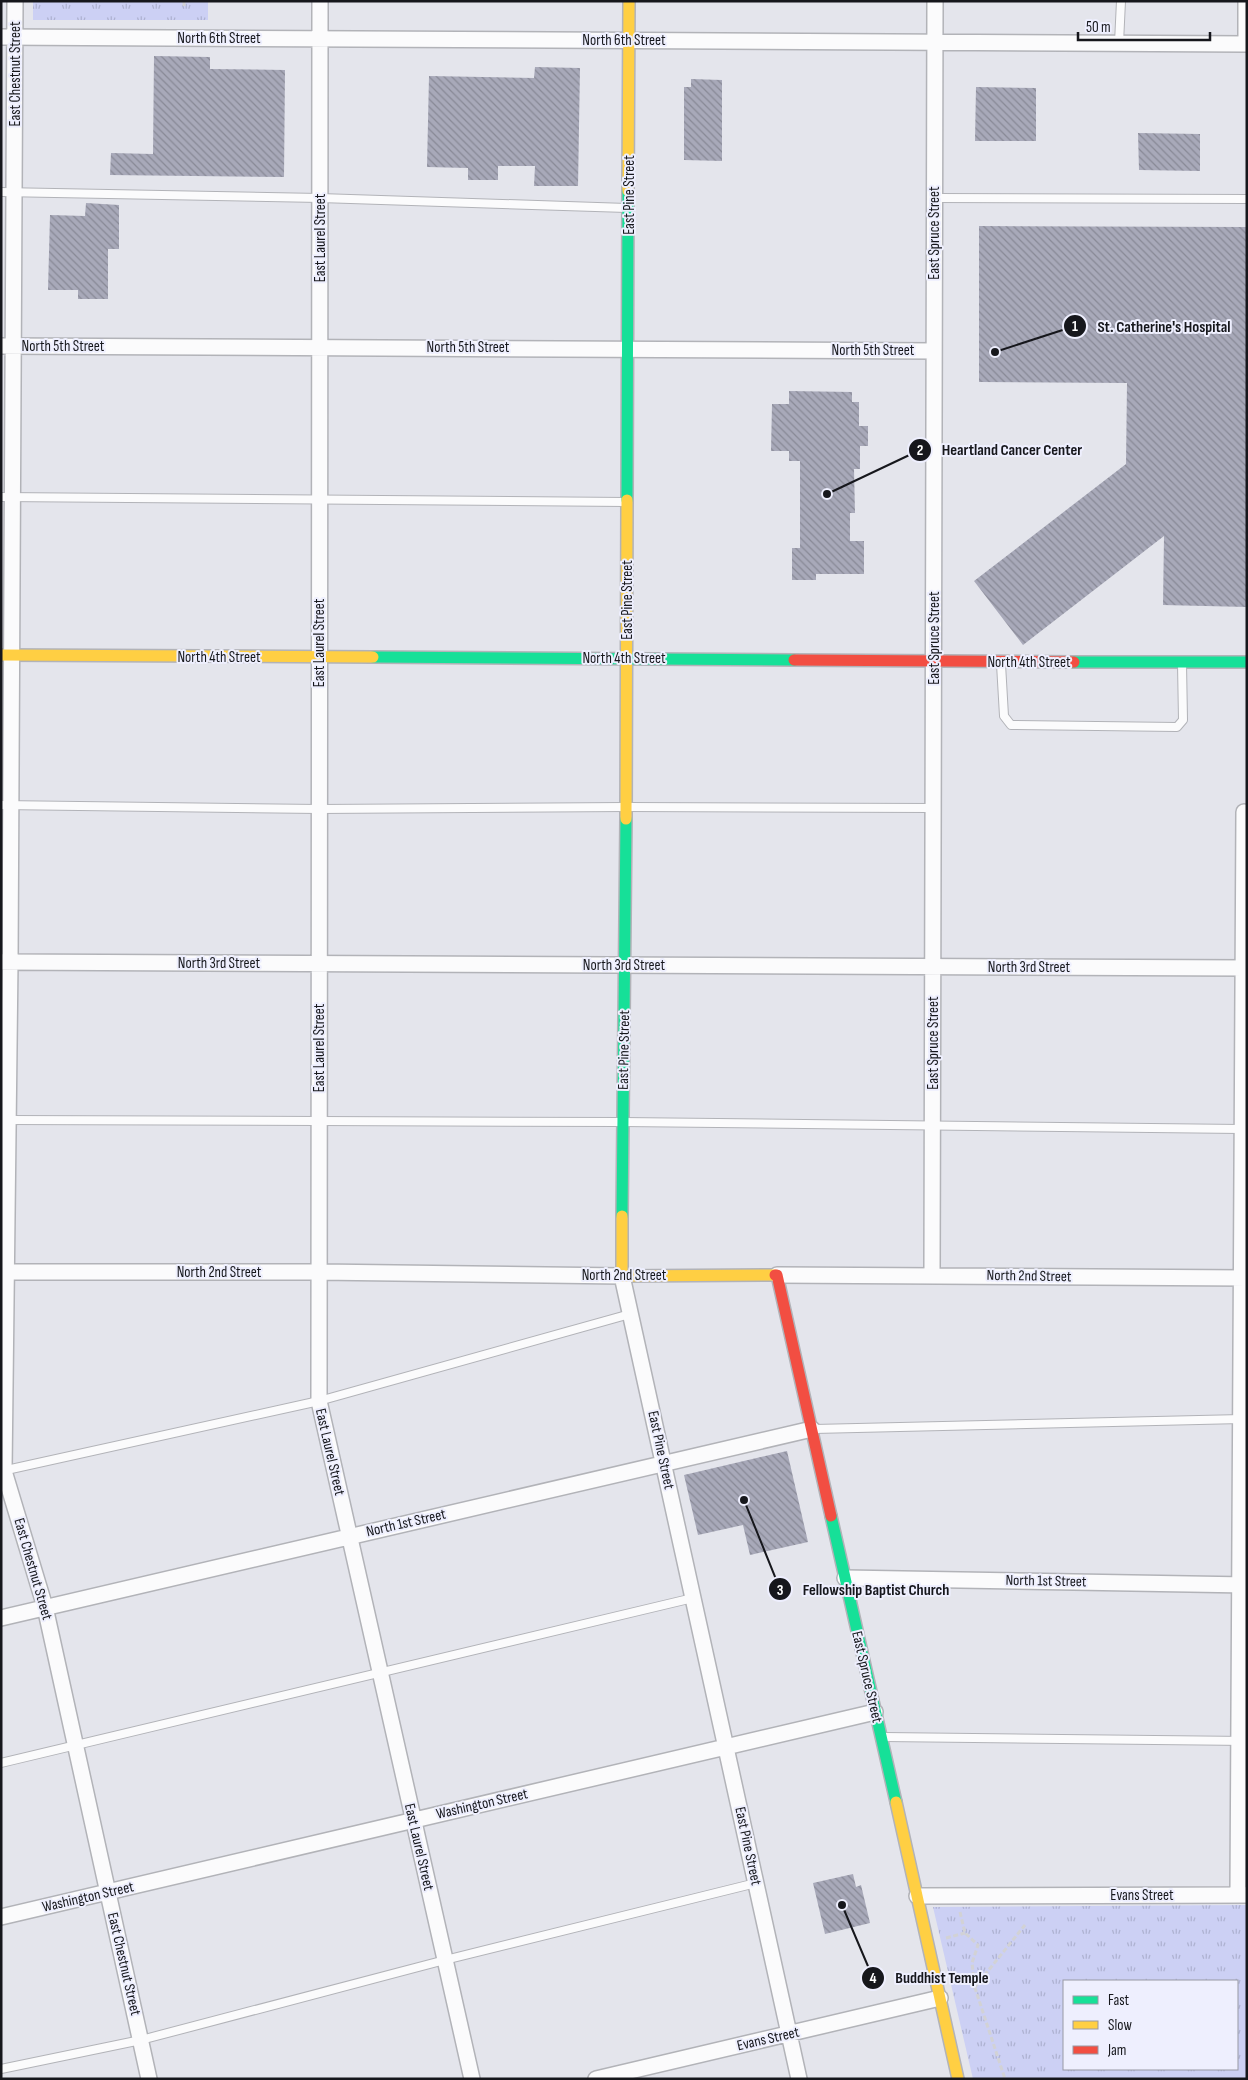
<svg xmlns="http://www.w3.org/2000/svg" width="1248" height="2080" font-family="'Sofia Sans Condensed',sans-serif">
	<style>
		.park { fill: url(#park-tufts); fill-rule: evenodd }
		.building { fill: url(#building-back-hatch) }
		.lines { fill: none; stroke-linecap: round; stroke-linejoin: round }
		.lane-casing { stroke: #b2b3b8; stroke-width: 10 }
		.street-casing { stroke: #b2b3b8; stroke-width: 18 }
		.fast-casing { stroke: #b2b3b8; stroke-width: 14 }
		.slow-casing { stroke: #b2b3b8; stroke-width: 14 }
		.jam-casing { stroke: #b2b3b8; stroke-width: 14 }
		.path { stroke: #d2d2d5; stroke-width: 3; stroke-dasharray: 5 2.5; stroke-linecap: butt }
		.lane { stroke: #fbfbfc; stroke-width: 8 }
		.street { stroke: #fbfbfc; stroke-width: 15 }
		.fast { stroke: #16e098; stroke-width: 11 }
		.slow { stroke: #ffcf43; stroke-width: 11 }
		.jam { stroke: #f24e42; stroke-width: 11 }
		.labels { text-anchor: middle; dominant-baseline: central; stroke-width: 4; stroke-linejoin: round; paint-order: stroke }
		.street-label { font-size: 15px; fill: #16171c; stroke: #eeeffe }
		.leader { fill: none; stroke: #16171c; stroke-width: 2 }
		.callout-dot { fill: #16171c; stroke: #eeeffe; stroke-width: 2 }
		.mark-label { font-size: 15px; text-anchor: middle; font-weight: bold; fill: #fff }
		.callout-label { font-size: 16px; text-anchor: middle; font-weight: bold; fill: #16171c; stroke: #eeeffe; stroke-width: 4; stroke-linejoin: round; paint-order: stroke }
	</style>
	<defs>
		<pattern id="park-tufts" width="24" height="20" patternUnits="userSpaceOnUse" patternTransform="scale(1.25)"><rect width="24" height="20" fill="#ccd0f4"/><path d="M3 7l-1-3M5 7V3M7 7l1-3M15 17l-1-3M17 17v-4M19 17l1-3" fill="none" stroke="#aeb2d1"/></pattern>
		<pattern id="building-back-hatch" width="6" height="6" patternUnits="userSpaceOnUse" patternTransform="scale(1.25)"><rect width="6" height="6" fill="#a8a9b9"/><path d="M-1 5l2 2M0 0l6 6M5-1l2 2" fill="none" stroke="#888996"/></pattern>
	</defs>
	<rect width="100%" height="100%" fill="#e4e5ec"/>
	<path class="park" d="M 33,1 L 208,1 L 208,20 L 33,20 Z
		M 1247,1905 L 1247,2079 L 973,2079 L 933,1907 ZM 1064,1981 L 1237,1981 L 1237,2069 L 1064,2069 Z"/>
	<path class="building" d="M 154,56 L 210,57 L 210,69 L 285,70 L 284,177 L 110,175 L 111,153 L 153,154 Z
		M 535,67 L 580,68 L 578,186 L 534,186 L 535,166 L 498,166 L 498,180 L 468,180 L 468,168 L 427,167 L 429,76 L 534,78 Z
		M 691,79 L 722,80 L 722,161 L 684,160 L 684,87 L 691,87 Z
		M 976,87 L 1036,88 L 1036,141 L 975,141 Z
		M 1138,133 L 1200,134 L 1200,171 L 1139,170 Z
		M 86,203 L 119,205 L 119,249 L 108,249 L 108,299 L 78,299 L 78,290 L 48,290 L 50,215 L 85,216 Z
		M 979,226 L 1247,227 L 1247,607 L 1163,605 L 1164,536 L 1023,645 L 974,581 L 1126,464 L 1127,383 L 979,382 Z
		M 789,391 L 852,392 L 852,402 L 859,402 L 859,426 L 868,426 L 868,446 L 860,446 L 860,469 L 854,469 L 855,513 L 850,513 L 850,541 L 864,541 L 864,574 L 816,574 L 816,580 L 792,580 L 792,548 L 800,548 L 800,461 L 789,461 L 789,451 L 771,451 L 772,404 L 789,404 Z
		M 787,1451 L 808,1542 L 750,1555 L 743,1525 L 698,1535 L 684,1475 Z
		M 853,1874 L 856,1887 L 861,1885 L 870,1923 L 825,1934 L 813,1883 Z"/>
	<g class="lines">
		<defs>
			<path id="lane" d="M 1119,43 L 1121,1
				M 1,192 L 320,198 L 627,208
				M 935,198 L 1247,199
				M 1,497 L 626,502
				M 1001,664 L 1004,716 L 1011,725 L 1177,727 L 1183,720 L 1182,664
				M 1,805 L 319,809 L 626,807 L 933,808
				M 6,1120 L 623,1122 L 1241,1129
				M 814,1429 L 1242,1419
				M 2,1471 L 319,1401 L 630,1314
				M 884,1737 L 1247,1741
				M 1,1763 L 693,1598
				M 1,2069 L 141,2040 L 445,1960 L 756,1883"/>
			<path id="street" d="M 15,1 L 10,962 L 4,1471 L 45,1607 L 149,2079
				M 320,1 L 319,1401 L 472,2079
				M 1,37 L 1247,44
				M 1246,44 L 1246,1
				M 1,346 L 934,351
				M 1,962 L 1247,968
				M 1,1272 L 319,1272 L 622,1276 L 799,2079
				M 777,1275 L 1247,1278
				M 932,1275 L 935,1
				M 845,1578 L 1247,1585
				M 1,1618 L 812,1429
				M 1238,1895 L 1244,812
				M 917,1896 L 1247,1895
				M 1,1917 L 875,1712
				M 596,2079 L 940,1998"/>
			<path id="fast" d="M 627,500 L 628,191
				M 373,657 L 794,660
				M 1074,662 L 1247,662
				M 622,1216 L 626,819
				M 831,1516 L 896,1802"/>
			<path id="slow" d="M 628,191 L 629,1
				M 1,655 L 373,657
				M 626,819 L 627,500
				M 622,1216 L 622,1276 L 775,1275
				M 896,1802 L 958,2079"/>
			<path id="jam" d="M 794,660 L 1074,662
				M 775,1275 L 777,1275 L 831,1516"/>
		</defs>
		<use href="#lane" class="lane-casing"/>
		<use href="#street" class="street-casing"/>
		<use href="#fast" class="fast-casing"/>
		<use href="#slow" class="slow-casing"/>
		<use href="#jam" class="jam-casing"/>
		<path class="path" d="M 184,6 L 184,1
			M 960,1912 L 965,1933 L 978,1945 L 972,1963 L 975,1988 L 1005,2079
			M 946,1938 L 965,1933
			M 975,1987 L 1025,1925"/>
		<use href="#lane" class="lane"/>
		<use href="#street" class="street"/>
		<use href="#fast" class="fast"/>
		<use href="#slow" class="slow"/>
		<use href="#jam" class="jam"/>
	</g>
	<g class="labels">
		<g class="street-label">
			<text x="219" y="38">North 6th Street</text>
			<text x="624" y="40">North 6th Street</text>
			<text transform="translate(15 74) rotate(-90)">East Chestnut Street</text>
			<text transform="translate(629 195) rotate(-90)">East Pine Street</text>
			<text transform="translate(934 233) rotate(-90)">East Spruce Street</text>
			<text transform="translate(320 238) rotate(-90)">East Laurel Street</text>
			<text x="63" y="346">North 5th Street</text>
			<text x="468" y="347">North 5th Street</text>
			<text x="873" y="350">North 5th Street</text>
			<text transform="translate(627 600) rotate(-90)">East Pine Street</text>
			<text transform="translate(934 638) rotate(-90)">East Spruce Street</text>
			<text transform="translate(319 643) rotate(-90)">East Laurel Street</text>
			<text x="219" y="657">North 4th Street</text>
			<text x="624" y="658">North 4th Street</text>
			<text x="1029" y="662">North 4th Street</text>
			<text x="219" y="963">North 3rd Street</text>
			<text x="624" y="965">North 3rd Street</text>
			<text x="1029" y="967">North 3rd Street</text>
			<text transform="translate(933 1043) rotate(-90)">East Spruce Street</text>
			<text transform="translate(319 1048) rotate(-90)">East Laurel Street</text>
			<text transform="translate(624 1050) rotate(-89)">East Pine Street</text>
			<text x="219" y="1272">North 2nd Street</text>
			<text x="624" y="1275">North 2nd Street</text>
			<text transform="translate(1029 1276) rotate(1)">North 2nd Street</text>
			<text transform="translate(661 1450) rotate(78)">East Pine Street</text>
			<text transform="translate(330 1452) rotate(77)">East Laurel Street</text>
			<text transform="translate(406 1523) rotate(-13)">North 1st Street</text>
			<text transform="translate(33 1569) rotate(74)">East Chestnut Street</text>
			<text transform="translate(1046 1581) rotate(1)">North 1st Street</text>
			<text transform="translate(867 1677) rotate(77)">East Spruce Street</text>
			<text transform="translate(482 1804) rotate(-13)">Washington Street</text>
			<text transform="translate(748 1846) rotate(78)">East Pine Street</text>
			<text transform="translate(419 1847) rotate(77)">East Laurel Street</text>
			<text x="1142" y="1895">Evans Street</text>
			<text transform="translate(88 1897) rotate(-13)">Washington Street</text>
			<text transform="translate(124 1964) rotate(77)">East Chestnut Street</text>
			<text transform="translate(768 2039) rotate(-13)">Evans Street</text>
		</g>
	</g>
	<path class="leader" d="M995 352L1075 326M827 494L920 450M744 1500L780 1589M842 1905L873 1978"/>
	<g class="callout-dot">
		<circle cx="995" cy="352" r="5"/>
		<circle cx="827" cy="494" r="5"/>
		<circle cx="744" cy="1500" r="5"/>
		<circle cx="842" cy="1905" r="5"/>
		<circle cx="1075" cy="326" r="12"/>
		<circle cx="920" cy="450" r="12"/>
		<circle cx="780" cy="1589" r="12"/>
		<circle cx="873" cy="1978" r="12"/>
	</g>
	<g class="mark-label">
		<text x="1075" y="331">1</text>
		<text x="920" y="455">2</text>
		<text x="780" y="1595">3</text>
		<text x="873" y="1983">4</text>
	</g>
	<g class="callout-label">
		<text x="1164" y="332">St. Catherine's Hospital</text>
		<text x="1012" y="455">Heartland Cancer Center</text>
		<text x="876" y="1595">Fellowship Baptist Church</text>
		<text x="942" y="1983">Buddhist Temple</text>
	</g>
	<rect width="1248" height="2080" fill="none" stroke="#16171c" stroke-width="5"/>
	<rect x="1063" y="1980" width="175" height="90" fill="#eeeffe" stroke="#9899a4"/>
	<rect x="1073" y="1996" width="25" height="8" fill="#16e098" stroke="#9899a4"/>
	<text x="1108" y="2005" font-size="15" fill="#16171c">Fast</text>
	<rect x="1073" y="2021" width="25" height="8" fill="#ffcf43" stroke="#9899a4"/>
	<text x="1108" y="2030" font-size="15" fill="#16171c">Slow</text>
	<rect x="1073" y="2046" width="25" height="8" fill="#f24e42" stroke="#9899a4"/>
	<text x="1108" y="2055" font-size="15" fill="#16171c">Jam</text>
	<path d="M1078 32v8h132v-8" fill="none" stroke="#16171c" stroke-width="2.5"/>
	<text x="1086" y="32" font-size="15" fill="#16171c" stroke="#eeeffe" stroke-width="4" paint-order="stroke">50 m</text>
</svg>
